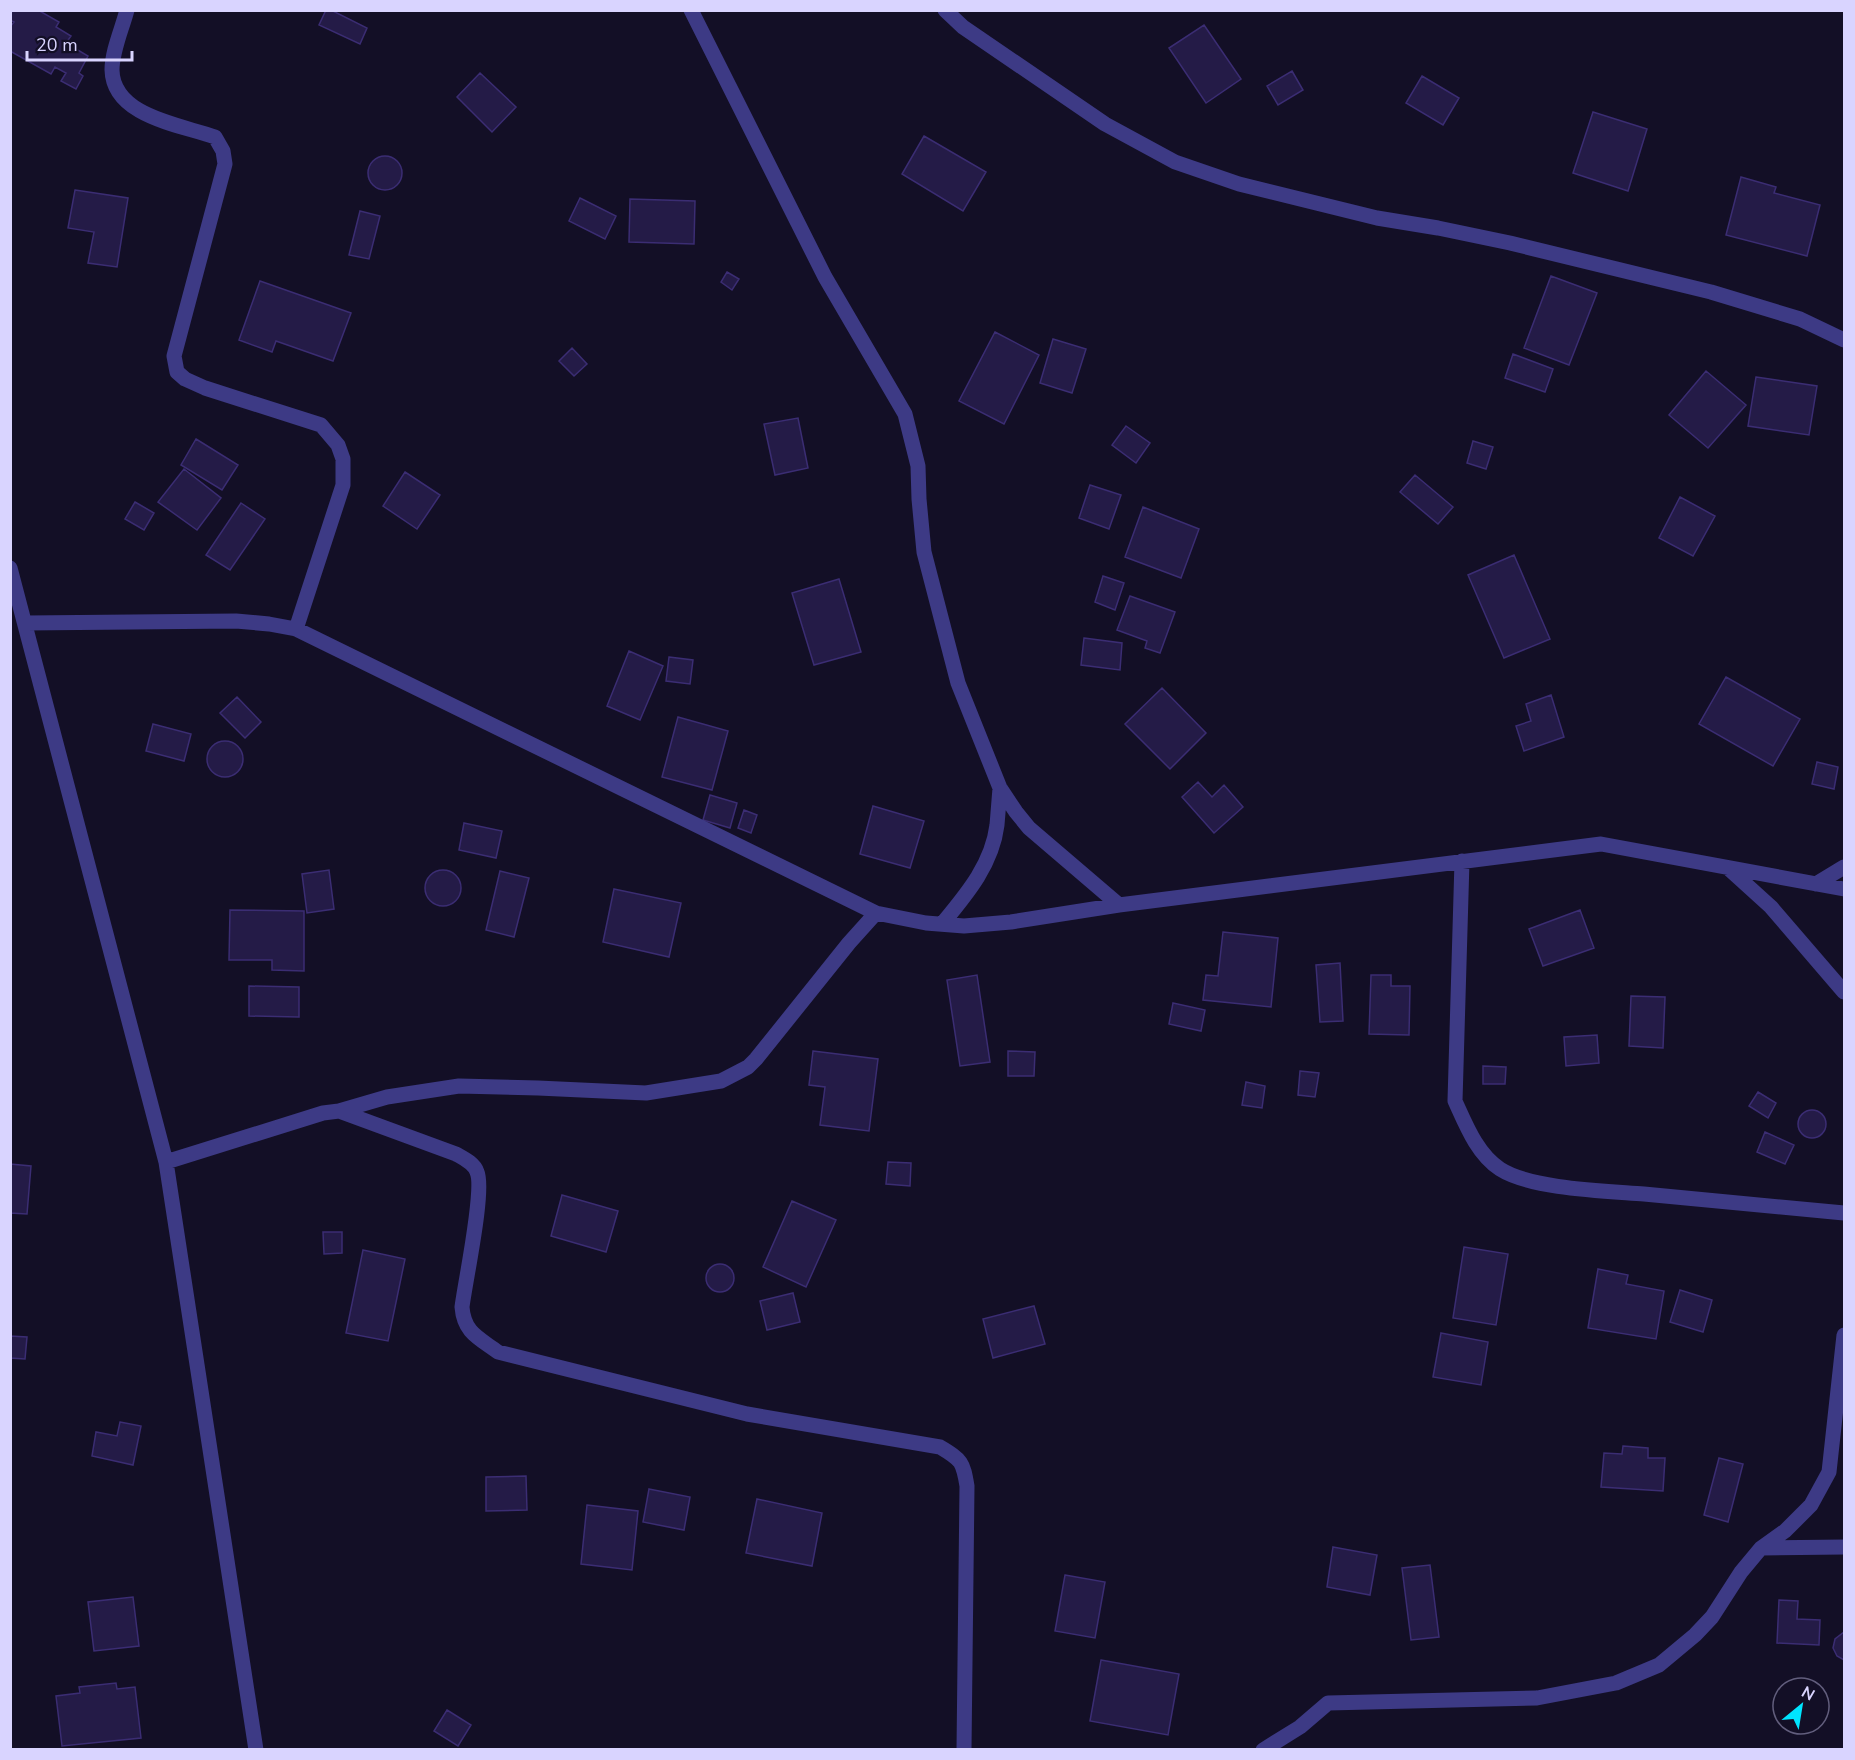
<svg xmlns="http://www.w3.org/2000/svg" width="1855" height="1760" font-family="'Nunito Sans',sans-serif">
	<style>
		.building { fill: #241b47; stroke: #3b2d73; stroke-width: 1.5 }
		.lines { fill: none; stroke-linecap: round; stroke-linejoin: round }
		.minor { stroke: #3d3a85; stroke-width: 15 }
	</style>
	<rect width="100%" height="100%" fill="#130f26"/>
	<path class="building" d="M 12,10 L 38,10 L 59,22 L 56,27 L 71,36 L 66,43 L 88,56 L 79,73 L 83,76 L 76,89 L 61,81 L 66,73 L 55,67 L 51,74 L 10,51 L 10,27 L 14,22 L 10,20 Z
		M 326,10 L 331,10 L 367,28 L 360,44 L 319,25 Z
		M 1204,25 L 1241,79 L 1206,103 L 1169,48 Z
		M 1292,71 L 1303,90 L 1278,105 L 1267,86 Z
		M 480,73 L 516,107 L 492,132 L 457,97 Z
		M 1422,76 L 1459,98 L 1443,125 L 1406,103 Z
		M 1593,112 L 1647,129 L 1628,191 L 1573,173 Z
		M 924,136 L 986,172 L 963,211 L 902,174 Z
		M368 173a17 17 0 1 1 34 0a17 17 0 1 1-34 0Z
		M 1741,177 L 1776,187 L 1774,193 L 1820,205 L 1807,256 L 1726,235 Z
		M 75,190 L 128,198 L 117,267 L 88,263 L 94,232 L 68,228 Z
		M 580,198 L 616,216 L 605,239 L 569,221 Z
		M 630,199 L 695,201 L 694,244 L 629,242 Z
		M 360,211 L 380,216 L 369,259 L 349,255 Z
		M 727,272 L 739,279 L 732,290 L 721,282 Z
		M 1551,276 L 1597,293 L 1569,365 L 1524,348 Z
		M 260,281 L 351,313 L 333,361 L 276,341 L 272,352 L 239,340 Z
		M 995,332 L 1039,355 L 1004,424 L 959,401 Z
		M 1053,339 L 1086,349 L 1072,393 L 1040,383 Z
		M 572,348 L 587,364 L 574,376 L 559,361 Z
		M 1513,354 L 1553,369 L 1545,392 L 1505,378 Z
		M 1706,371 L 1746,405 L 1708,448 L 1669,415 Z
		M 1756,377 L 1817,386 L 1809,435 L 1748,426 Z
		M 798,418 L 808,468 L 775,475 L 764,424 Z
		M 1126,426 L 1150,443 L 1136,463 L 1112,445 Z
		M 196,439 L 238,465 L 222,490 L 181,465 Z
		M 1473,441 L 1493,447 L 1486,469 L 1467,463 Z
		M 184,469 L 221,498 L 197,530 L 158,502 Z
		M 405,472 L 440,495 L 417,529 L 383,506 Z
		M 1415,475 L 1453,507 L 1438,524 L 1400,492 Z
		M 1090,485 L 1121,495 L 1109,529 L 1079,518 Z
		M 1680,497 L 1715,516 L 1693,556 L 1659,538 Z
		M 135,502 L 154,513 L 144,530 L 125,519 Z
		M 241,503 L 265,519 L 230,570 L 206,555 Z
		M 1143,507 L 1199,529 L 1181,578 L 1125,557 Z
		M 1514,555 L 1550,639 L 1504,658 L 1468,575 Z
		M 1103,576 L 1124,583 L 1115,610 L 1095,602 Z
		M 839,579 L 861,652 L 814,665 L 792,593 Z
		M 1130,596 L 1175,612 L 1160,653 L 1145,648 L 1147,641 L 1117,630 Z
		M 1084,638 L 1122,643 L 1120,670 L 1081,665 Z
		M 629,651 L 663,666 L 640,720 L 607,706 Z
		M 669,657 L 693,660 L 690,684 L 666,681 Z
		M 1726,677 L 1800,719 L 1773,766 L 1699,724 Z
		M 1162,688 L 1206,733 L 1170,769 L 1125,724 Z
		M 1551,695 L 1564,737 L 1524,751 L 1516,726 L 1531,721 L 1526,704 Z
		M 237,697 L 261,722 L 245,738 L 220,713 Z
		M 678,717 L 728,731 L 712,790 L 662,777 Z
		M 153,724 L 191,734 L 184,761 L 146,751 Z
		M207 759a18 18 0 1 1 36 0a18 18 0 1 1-36 0Z
		M 1817,762 L 1838,767 L 1834,789 L 1812,784 Z
		M 1198,782 L 1212,797 L 1224,785 L 1243,807 L 1214,833 L 1182,797 Z
		M 710,795 L 737,803 L 730,828 L 703,820 Z
		M 873,806 L 924,821 L 910,868 L 860,854 Z
		M 744,810 L 757,815 L 751,833 L 738,828 Z
		M 464,823 L 502,831 L 496,858 L 459,850 Z
		M 329,870 L 334,909 L 307,913 L 302,874 Z
		M425 888a18 18 0 1 1 36 0a18 18 0 1 1-36 0Z
		M 500,871 L 529,878 L 514,937 L 486,930 Z
		M 614,889 L 681,903 L 669,957 L 603,942 Z
		M 230,910 L 304,911 L 304,971 L 272,970 L 272,960 L 229,960 Z
		M 1580,910 L 1594,948 L 1543,966 L 1529,929 Z
		M 1223,932 L 1278,938 L 1271,1007 L 1203,1000 L 1206,975 L 1218,976 Z
		M 1340,963 L 1343,1021 L 1320,1022 L 1316,965 Z
		M 977,975 L 990,1062 L 960,1066 L 947,980 Z
		M 1371,975 L 1391,975 L 1391,986 L 1410,986 L 1409,1035 L 1369,1034 Z
		M 249,986 L 299,987 L 299,1017 L 249,1016 Z
		M 1631,996 L 1665,997 L 1663,1048 L 1629,1046 Z
		M 1173,1003 L 1205,1010 L 1201,1031 L 1169,1024 Z
		M 1597,1035 L 1599,1063 L 1566,1066 L 1564,1037 Z
		M 813,1051 L 878,1059 L 869,1131 L 820,1125 L 825,1087 L 809,1085 Z
		M 1008,1051 L 1035,1052 L 1034,1076 L 1008,1076 Z
		M 1483,1066 L 1506,1067 L 1505,1084 L 1483,1084 Z
		M 1300,1071 L 1319,1073 L 1315,1097 L 1298,1095 Z
		M 1246,1082 L 1265,1086 L 1262,1108 L 1242,1105 Z
		M 1758,1092 L 1776,1103 L 1768,1118 L 1749,1106 Z
		M1798 1124a14 14 0 1 1 28 0a14 14 0 1 1-28 0Z
		M 1765,1132 L 1794,1145 L 1785,1164 L 1757,1152 Z
		M 888,1162 L 911,1163 L 910,1186 L 886,1184 Z
		M 10,1164 L 31,1166 L 27,1214 L 10,1213 Z
		M 562,1195 L 618,1211 L 606,1252 L 551,1236 Z
		M 792,1201 L 836,1220 L 806,1287 L 763,1267 Z
		M 323,1232 L 342,1232 L 342,1253 L 324,1254 Z
		M 1464,1247 L 1508,1254 L 1496,1325 L 1453,1318 Z
		M 363,1250 L 405,1259 L 388,1341 L 346,1333 Z
		M706 1278a14 14 0 1 1 28 0a14 14 0 1 1-28 0Z
		M 1598,1269 L 1628,1275 L 1626,1284 L 1664,1291 L 1656,1339 L 1588,1328 Z
		M 1680,1290 L 1712,1300 L 1703,1332 L 1670,1322 Z
		M 793,1293 L 800,1322 L 767,1330 L 760,1301 Z
		M 1034,1306 L 1045,1344 L 993,1358 L 983,1319 Z
		M 1441,1333 L 1488,1342 L 1481,1385 L 1433,1377 Z
		M 10,1336 L 27,1337 L 25,1359 L 10,1358 Z
		M 120,1422 L 141,1426 L 133,1465 L 92,1456 L 96,1432 L 117,1436 Z
		M 1623,1446 L 1648,1448 L 1648,1458 L 1665,1458 L 1663,1491 L 1601,1487 L 1604,1453 L 1622,1454 Z
		M 1719,1458 L 1743,1464 L 1728,1522 L 1704,1515 Z
		M 526,1476 L 527,1510 L 486,1511 L 486,1477 Z
		M 649,1489 L 690,1497 L 684,1530 L 643,1522 Z
		M 757,1499 L 822,1513 L 812,1566 L 746,1553 Z
		M 587,1505 L 638,1511 L 632,1570 L 581,1564 Z
		M 1333,1547 L 1377,1555 L 1370,1595 L 1327,1587 Z
		M 1430,1565 L 1439,1637 L 1411,1640 L 1402,1568 Z
		M 1065,1575 L 1105,1582 L 1095,1638 L 1055,1631 Z
		M 133,1597 L 139,1646 L 94,1651 L 88,1602 Z
		M 1779,1600 L 1798,1601 L 1797,1619 L 1820,1620 L 1819,1645 L 1777,1643 Z
		M 1844,1632 L 1844,1660 L 1837,1656 L 1833,1648 L 1835,1639 Z
		M 1101,1660 L 1179,1674 L 1168,1735 L 1090,1721 Z
		M 116,1683 L 117,1689 L 135,1687 L 141,1738 L 62,1746 L 56,1696 L 80,1693 L 79,1687 Z
		M 447,1710 L 471,1725 L 458,1746 L 434,1731 Z"/>
	<g class="lines">
		<path class="minor" d="M 127,10 C 122,29 112,51 112,70 C 113,117 182,125 215,137 L 223,151 L 225,164 L 174,356 L 177,372 L 185,379 L 205,388 L 321,425 L 338,445 L 343,459 L 343,485 L 296,629
			M 691,10 L 825,277 L 905,414 L 918,466 L 919,499 L 924,552 L 958,683 L 1000,788 L 1016,812 L 1029,828 L 1119,905
			M 945,10 L 963,27 L 1105,124 L 1175,162 L 1239,184 L 1377,218 L 1438,228 L 1510,243 L 1711,292 L 1800,319 L 1844,340
			M 10,568 L 166,1162 L 256,1750
			M 26,623 L 236,621 L 269,624 L 296,629 L 876,913 L 926,923 L 964,926 L 1011,922 L 1119,905 L 1601,844 L 1844,889
			M 1462,861 L 1455,1101 C 1466,1125 1477,1154 1500,1169 C 1531,1189 1606,1191 1644,1194 C 1711,1201 1778,1207 1844,1213
			M 1728,868 L 1771,907 L 1844,992
			M 1816,884 L 1844,867
			M 942,924 C 966,895 992,865 997,825 C 998,813 999,800 1000,788
			M 339,1111 L 456,1154 C 463,1158 474,1163 477,1172 C 485,1190 465,1282 462,1307 C 464,1333 479,1338 498,1352 L 747,1414 L 940,1447 C 962,1460 963,1462 967,1486 L 964,1750
			M 166,1162 L 323,1113 L 339,1111 L 387,1097 L 459,1086 L 538,1088 L 646,1093 L 721,1081 L 748,1067 L 756,1059 L 849,943 L 876,913
			M 1761,1548 L 1844,1547
			M 1263,1750 L 1300,1727 L 1328,1703 L 1537,1698 L 1616,1683 L 1659,1665 L 1695,1635 L 1712,1617 L 1741,1572 L 1761,1548 L 1785,1531 L 1811,1505 L 1829,1472 L 1844,1335"/>
	</g>
	<rect width="1855" height="1760" fill="none" stroke="#d9d4ff" stroke-width="24"/>
	<g transform="translate(1801 1706) rotate(30)"><circle r="28" fill="#130f26" stroke="#625e7d" stroke-width="1.5"/>
	<path d="M0-4.5L10 22L0 15L-10 22Z" fill="#00e5ff"/>
	<text y="-9" font-size="16" font-weight="bold" text-anchor="middle" fill="#d9d4ff">N</text>
	</g>
	<path d="M27 51v9h105v-9" fill="none" stroke="#d9d4ff" stroke-width="3"/>
	<text x="36" y="51" font-size="18" fill="#d9d4ff" stroke="#130f26" stroke-width="4.5" paint-order="stroke">20 m</text>
</svg>
